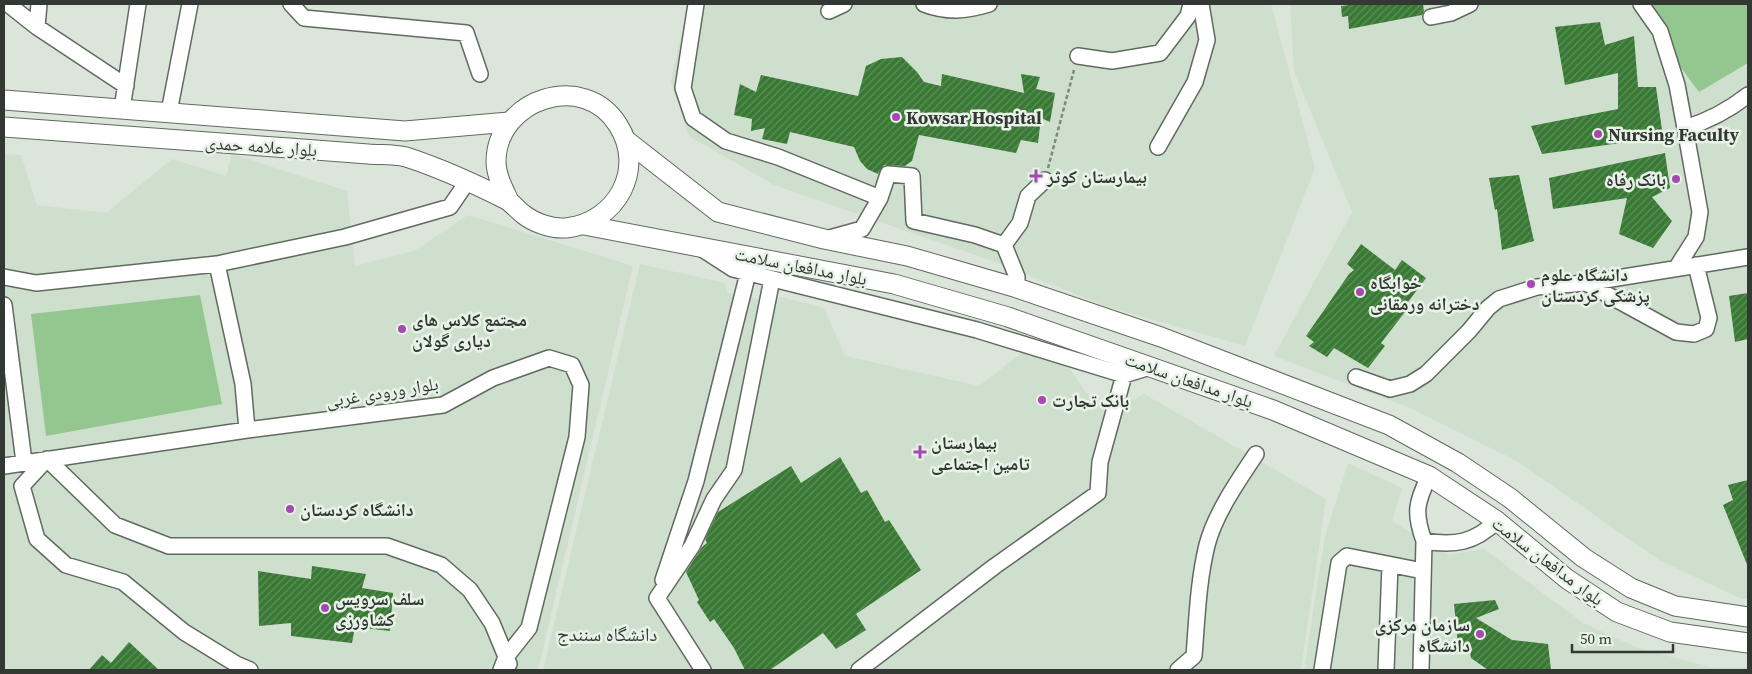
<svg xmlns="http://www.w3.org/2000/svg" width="1752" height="674" font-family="'Source Serif 4','Noto Naskh Arabic',serif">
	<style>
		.built { fill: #cfdfcd }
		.green { fill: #94c78f }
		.building { fill: url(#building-hatch) }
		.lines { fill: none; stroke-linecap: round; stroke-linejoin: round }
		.minor-casing { stroke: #616a60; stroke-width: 18 }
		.major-casing { stroke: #616a60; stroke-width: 21 }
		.path { stroke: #808780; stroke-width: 2.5; stroke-dasharray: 4 2.5; stroke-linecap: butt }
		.minor { stroke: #fff; stroke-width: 15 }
		.major { stroke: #fff; stroke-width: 19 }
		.poi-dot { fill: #a548b2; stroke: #e8f3e7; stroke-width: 2 }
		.labels { text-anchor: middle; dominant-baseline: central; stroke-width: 5; stroke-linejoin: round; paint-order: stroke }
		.poi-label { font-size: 18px; font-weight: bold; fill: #343834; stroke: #e8f3e7; text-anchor: start }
		.street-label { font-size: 18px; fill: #343834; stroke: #e8f3e7 }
		.neighbourhood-label { font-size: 19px; fill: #343834; stroke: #e8f3e7 }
	</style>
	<defs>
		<pattern id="building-hatch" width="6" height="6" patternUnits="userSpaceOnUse" patternTransform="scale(1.25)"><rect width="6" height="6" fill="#387933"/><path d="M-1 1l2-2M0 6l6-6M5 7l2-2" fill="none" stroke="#618f5e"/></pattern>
	</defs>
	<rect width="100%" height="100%" fill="#dbe5da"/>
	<path class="built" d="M 688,4 L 1271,4 L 1315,168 L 1245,346 L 1108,307 L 998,263 L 774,185 L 689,136 L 671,82 Z
		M 1290,4 L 1748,4 L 1748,599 L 1742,599 L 1659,560 L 1517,461 L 1410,408 L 1274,356 L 1352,212 L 1294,71 Z
		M 4,154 L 21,155 L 37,205 L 106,213 L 172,159 L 226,176 L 232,154 L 347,191 L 355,266 L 414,251 L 468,215 L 633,266 L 538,670 L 4,670 Z
		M 640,264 L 725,283 L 728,293 L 772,302 L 781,297 L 824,308 L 845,356 L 979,386 L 1027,349 L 1062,357 L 1094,404 L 1125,405 L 1144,394 L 1326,499 L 1301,670 L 543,670 Z
		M 1348,463 L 1402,488 L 1392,521 L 1448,555 L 1484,549 L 1583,623 L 1638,648 L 1710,667 L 1748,667 L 1748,670 L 1304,670 L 1325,536 Z"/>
	<path class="green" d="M 1634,4 L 1745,4 L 1748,6 L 1748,63 L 1699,92 Z
		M 200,295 L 222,404 L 46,436 L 31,314 Z"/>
	<path class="building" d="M 1358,4 L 1423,4 L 1424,11 L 1422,15 L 1349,29 L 1348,16 L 1342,17 L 1341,6 Z
		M 1600,22 L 1605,45 L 1634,36 L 1638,87 L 1656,87 L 1663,137 L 1542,154 L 1531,126 L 1618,109 L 1618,73 L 1565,85 L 1555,27 Z
		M 902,57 L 917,72 L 924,82 L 941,86 L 942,74 L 1024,93 L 1021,74 L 1040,77 L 1036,89 L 1055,93 L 1050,122 L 1041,118 L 1038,143 L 1021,140 L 1016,153 L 919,135 L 912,161 L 905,166 L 884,165 L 878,174 L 867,169 L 860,161 L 854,147 L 790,132 L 787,144 L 762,139 L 765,128 L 751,131 L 752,119 L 734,115 L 740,84 L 756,92 L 761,75 L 858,96 L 866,66 L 881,59 Z
		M 1665,153 L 1670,188 L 1652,197 L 1672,221 L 1653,248 L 1619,234 L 1627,198 L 1553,209 L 1549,178 Z
		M 1519,175 L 1534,241 L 1502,250 L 1497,209 L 1495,210 L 1489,178 Z
		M 1361,244 L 1395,270 L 1402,260 L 1426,278 L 1402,310 L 1405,312 L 1381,343 L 1385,346 L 1368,368 L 1334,348 L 1327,357 L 1309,346 L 1314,342 L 1306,336 L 1349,274 L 1354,270 L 1347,264 Z
		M 1748,293 L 1748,339 L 1735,342 L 1729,296 Z
		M 840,457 L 861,493 L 867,490 L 885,522 L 889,520 L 921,570 L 856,614 L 866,630 L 836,649 L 823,633 L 770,670 L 745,670 L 734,648 L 714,619 L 710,622 L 697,602 L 699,600 L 686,572 L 702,547 L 707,543 L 705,539 L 718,512 L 791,466 L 801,483 Z
		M 1748,480 L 1748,567 L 1723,505 L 1733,500 L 1728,485 Z
		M 312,566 L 366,574 L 362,588 L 393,593 L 390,631 L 355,627 L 352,643 L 291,636 L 291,623 L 259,626 L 258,571 L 311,579 Z
		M 1495,600 L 1499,609 L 1476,618 L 1512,640 L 1548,644 L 1551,670 L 1488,670 L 1471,658 L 1469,647 L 1458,645 L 1454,604 Z
		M 129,642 L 159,670 L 89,670 L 102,655 L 111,663 Z"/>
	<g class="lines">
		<defs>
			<path id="minor" d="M 8,4 L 37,27 L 126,86
				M 291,4 L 304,18 L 466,33 L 480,74
				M 696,4 L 683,88 L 693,118 L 726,141 L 778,157 L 880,198
				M 924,4 C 948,13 966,11 989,4
				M 1641,4 L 1660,31 L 1677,85 L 1685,128
				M 829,11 L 844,4
				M 1431,17 L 1451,13 L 1470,4
				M 37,27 L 39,4
				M 1078,56 L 1112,61 L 1160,53 L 1188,16 L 1191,4
				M 122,109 L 138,4
				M 169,112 L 190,4
				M 1158,147 L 1195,82 L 1207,40 L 1201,4
				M 826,239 L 862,229 L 880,198 L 888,174 L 912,176 L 914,221 L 975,235 L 1004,245 L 1017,277 L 1017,288
				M 1004,245 L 1020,223 L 1028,196 L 1045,180
				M 702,249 L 733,269 L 977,330 L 1124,375 L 1150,367
				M 217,264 L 243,384 L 247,430
				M 1677,267 L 1696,237 L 1700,212 L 1685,128 C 1708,121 1729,110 1748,95
				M 4,277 L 36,283 L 217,264 L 345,237 L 450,207 L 467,182
				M 1586,283 L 1676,332 L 1694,334 L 1706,329 L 1709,318 L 1696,265
				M 4,305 L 24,462
				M 1356,377 L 1390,389 L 1410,384 L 1426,374 L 1469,331 L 1488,308 L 1499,299 L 1537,287 L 1586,283 L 1748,257
				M 4,466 L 247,430 L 443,405 L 493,378 L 549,358 L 572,365 L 581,385 L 577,437 L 529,628 L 506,657 L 501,670
				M 1429,476 C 1416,503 1414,513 1424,541 C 1455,546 1474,543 1497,521
				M 663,580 L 696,481 L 748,273
				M 657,598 L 692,546 L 714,499 L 734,470 L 772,279
				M 657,598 L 703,670
				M 250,670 L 236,664 L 184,632 L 123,582 L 66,565 L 37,539 L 22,486 L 47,459 L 115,525 L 169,546 L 387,546 L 441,565 L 470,590 L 492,623 L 509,664
				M 859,670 L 995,566 L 1098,493 L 1100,462 L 1124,375
				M 1178,670 L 1194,656 C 1197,619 1198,582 1207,545 C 1215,514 1238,481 1256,454
				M 1322,670 L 1339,563 L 1347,556 L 1423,571
				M 1386,670 L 1390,565
				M 1421,670 L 1424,541"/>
			<path id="major" d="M 4,100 L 405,131 L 509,122
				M 4,127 C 99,134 194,141 289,148 C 315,150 342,152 368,154 C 380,155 394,154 406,157 C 440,168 473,183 505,199 C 512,202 516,209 523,214 C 534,223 552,229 566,228 C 617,222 646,169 618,125 C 584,70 497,99 496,161 C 496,175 503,188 509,201
				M 627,141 L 718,212 L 824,239 L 907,256 L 1017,288 L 1161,337 L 1389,425 L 1458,463 L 1510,498 L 1584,558 L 1631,588 L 1675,606 L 1748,617
				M 584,225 L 894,284 L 1008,317 L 1273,410 L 1429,476 L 1497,521 L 1567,579 L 1617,612 L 1670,632 L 1748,643"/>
		</defs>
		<use href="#minor" class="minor-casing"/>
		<use href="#major" class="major-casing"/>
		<path class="path" d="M 1048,168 L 1074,70"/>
		<use href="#minor" class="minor"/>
		<use href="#major" class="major"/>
	</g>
	<g class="poi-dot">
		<circle cx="896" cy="117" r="5"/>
		<circle cx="1598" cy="134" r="5"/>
		<path d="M1033.5 168.5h5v5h5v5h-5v5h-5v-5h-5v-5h5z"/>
		<circle cx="1676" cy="179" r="5"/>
		<circle cx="1531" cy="284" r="5"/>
		<circle cx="1360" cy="292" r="5"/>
		<circle cx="402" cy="329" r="5"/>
		<circle cx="1042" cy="400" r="5"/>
		<path d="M917.5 444.5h5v5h5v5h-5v5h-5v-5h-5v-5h5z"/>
		<circle cx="290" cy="509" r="5"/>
		<circle cx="325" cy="608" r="5"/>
		<circle cx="1480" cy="634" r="5"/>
	</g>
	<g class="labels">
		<g class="poi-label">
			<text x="906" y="117">Kowsar Hospital</text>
			<text x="1608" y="134">Nursing Faculty</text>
			<text x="1047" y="176">بیمارستان کوثر</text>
			<text x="1666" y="179" text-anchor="end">بانک رفاه</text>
			<text x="1541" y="274">دانشگاه علوم<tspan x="1541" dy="21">پزشکی کردستان</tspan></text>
			<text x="1370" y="282">خوابگاه<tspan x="1370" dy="21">دخترانه ورمقانی</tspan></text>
			<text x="412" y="319">مجتمع کلاس های<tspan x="412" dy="21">دیاری گولان</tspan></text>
			<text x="1052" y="400">بانک تجارت</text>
			<text x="931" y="442">بیمارستان<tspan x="931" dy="21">تامین اجتماعی</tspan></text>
			<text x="300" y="509">دانشگاه کردستان</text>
			<text x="335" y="598">سلف سرویس<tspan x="335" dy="21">کشاورزی</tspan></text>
			<text x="1470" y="624" text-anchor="end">سازمان مرکزی<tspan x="1470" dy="21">دانشگاه</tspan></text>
		</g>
		<g class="street-label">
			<text transform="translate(261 146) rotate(4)">بلوار علامه حمدی</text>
			<text transform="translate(801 266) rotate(11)">بلوار مدافعان سلامت</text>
			<text transform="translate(1189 380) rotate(19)">بلوار مدافعان سلامت</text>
			<text transform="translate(382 392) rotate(-9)">بلوار ورودی غربی</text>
			<text transform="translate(1548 561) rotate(37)">بلوار مدافعان سلامت</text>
		</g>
		<g class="neighbourhood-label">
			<text x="607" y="634">دانشگاه سنندج</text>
		</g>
	</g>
	<rect width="1752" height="674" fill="none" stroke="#343834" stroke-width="10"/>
	<path d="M1572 644v8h101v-8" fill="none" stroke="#343834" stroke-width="2.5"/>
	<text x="1580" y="644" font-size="15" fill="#343834" stroke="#e8f3e7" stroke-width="4" paint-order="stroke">50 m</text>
</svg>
